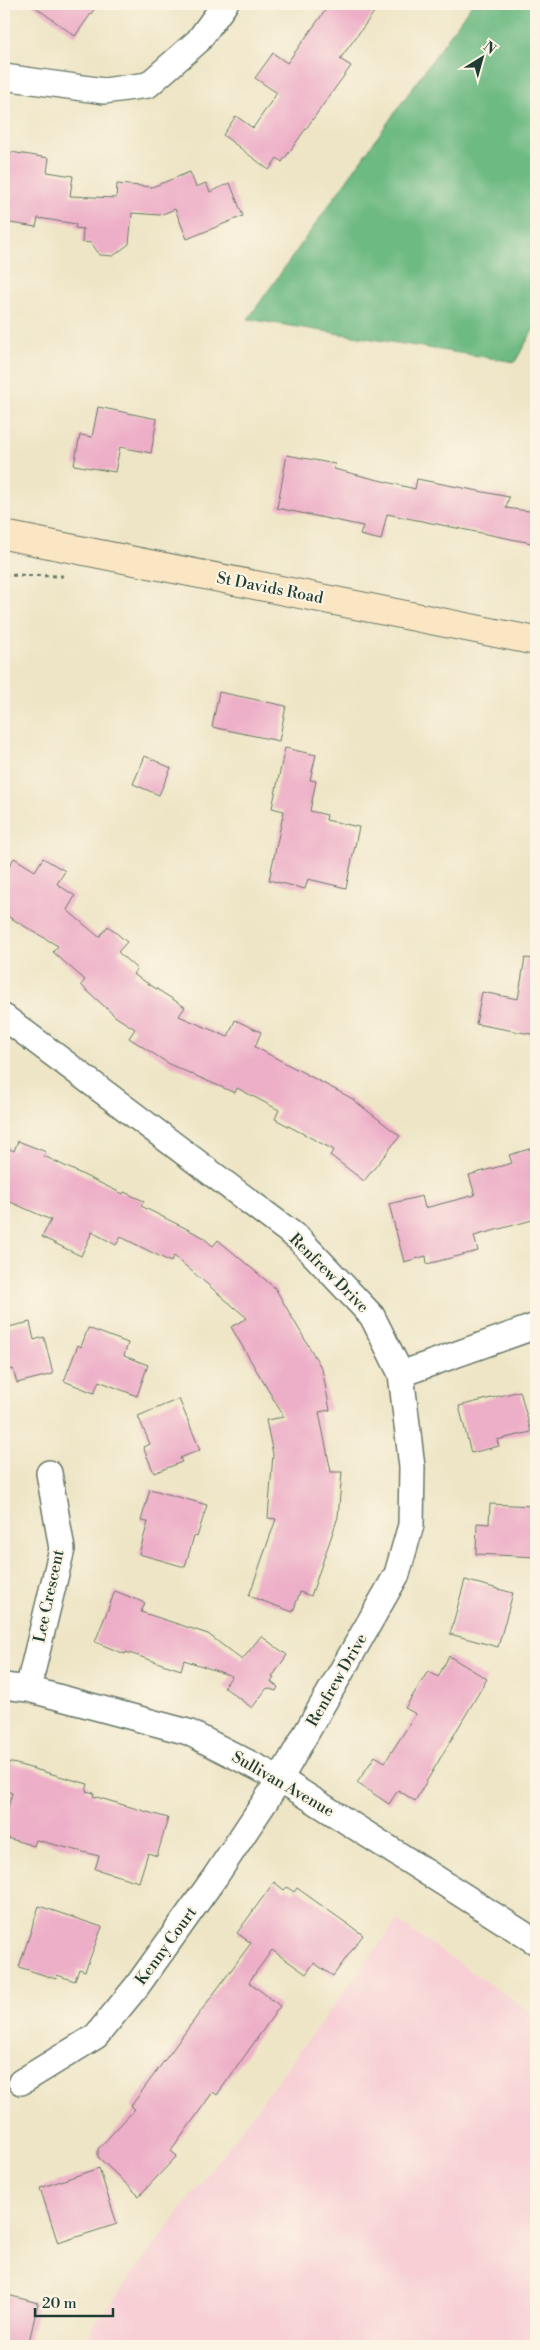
<svg xmlns="http://www.w3.org/2000/svg" width="540" height="2350" font-family="'Libre Bodoni',serif">
	<style>
		.built { fill: #f7cfd5 }
		.forest { fill: #6eba83; stroke: #467c5c }
		.building { fill: #edaec7 }
		.lines { fill: none; stroke-linecap: round; stroke-linejoin: round }
		.street-casing { stroke: #677867; stroke-width: 28 }
		.secondary-casing { stroke: #677867; stroke-width: 30 }
		.path { stroke: #677867; stroke-width: 3; stroke-dasharray: 4 4; stroke-linecap: butt }
		.street { stroke: #fff; stroke-width: 25 }
		.secondary { stroke: #fbe6c4; stroke-width: 28 }
		.labels { text-anchor: middle; dominant-baseline: central; stroke-width: 4; stroke-linejoin: round; paint-order: stroke }
		.street-label { font-size: 16px; fill: #1f3d34; stroke: #fcf5e5 }
	</style>
	<rect width="100%" height="100%" fill="#fcf5e5"/>
	<filter id="ink" filterUnits="userSpaceOnUse"><feTurbulence type="fractalNoise" baseFrequency=".02" numOctaves="2"/><feDisplacementMap in="SourceGraphic" scale="10" xChannelSelector="R" yChannelSelector="G"/><feConvolveMatrix kernelMatrix="1 2 1 2 8 2 1 2 1" color-interpolation-filters="sRGB"/></filter>
	<filter id="wash" filterUnits="userSpaceOnUse"><feTurbulence type="fractalNoise" baseFrequency=".0096" numOctaves="4" result="noise"/><feDisplacementMap in="SourceGraphic" scale="20" xChannelSelector="R" yChannelSelector="G"/><feGaussianBlur stdDeviation="1.12" result="paint"/><feColorMatrix in="noise" values="0 0 0 0 0 0 0 0 0 0 0 0 0 0 0 0 0 1.4 0 .05"/><feComposite in="paint" operator="in"/></filter>
	<g filter="url(#wash)">
		<rect width="100%" height="100%" fill="#eee5c6"/>
		<path class="built" d="M 397,1921 L 536,2016 L 536,2346 L 79,2346 Z"/>
		<path class="forest" d="M 472,4 L 536,4 L 536,325 L 515,362 L 248,319 Z"/>
		<g id="blocks">
			<path class="building" d="M 31,4 L 98,4 L 75,36 Z
				M 330,4 L 380,4 L 340,59 L 351,66 L 282,162 L 277,158 L 269,170 L 223,135 L 236,116 L 253,128 L 277,93 L 255,78 L 273,53 L 287,63 Z
				M 4,151 L 49,158 L 47,172 L 73,176 L 70,196 L 116,198 L 117,184 L 152,187 L 190,172 L 196,187 L 206,183 L 210,192 L 230,183 L 243,216 L 187,239 L 175,209 L 160,215 L 132,213 L 129,244 L 113,256 L 100,255 L 91,243 L 82,242 L 83,229 L 75,228 L 76,224 L 38,218 L 36,227 L 4,222 Z
				M 98,407 L 157,419 L 151,453 L 120,447 L 115,472 L 74,465 L 80,435 L 92,437 Z
				M 287,455 L 335,464 L 334,469 L 415,489 L 417,479 L 509,497 L 506,508 L 536,512 L 536,544 L 387,514 L 381,540 L 360,535 L 363,526 L 277,508 Z
				M 219,692 L 286,706 L 279,741 L 212,727 Z
				M 285,748 L 316,755 L 310,780 L 316,781 L 310,811 L 327,815 L 326,820 L 359,827 L 346,888 L 308,879 L 305,889 L 269,880 L 284,811 L 272,808 Z
				M 145,756 L 171,768 L 159,795 L 133,784 Z
				M 14,858 L 35,871 L 43,858 L 65,871 L 57,884 L 75,896 L 67,910 L 99,937 L 108,926 L 127,942 L 118,952 L 137,969 L 133,974 L 185,1007 L 179,1016 L 228,1037 L 235,1020 L 261,1032 L 255,1047 L 351,1098 L 400,1136 L 364,1181 L 330,1155 L 334,1150 L 275,1119 L 279,1110 L 237,1088 L 235,1093 L 171,1065 L 129,1038 L 135,1029 L 116,1017 L 81,985 L 85,980 L 53,952 L 58,946 L 4,914 L 4,875 Z
				M 525,958 L 536,959 L 536,1035 L 476,1024 L 482,992 L 518,999 Z
				M 18,1141 L 46,1152 L 44,1156 L 123,1194 L 124,1192 L 144,1201 L 141,1206 L 201,1236 L 213,1246 L 218,1240 L 275,1288 L 322,1369 L 330,1410 L 319,1412 L 331,1472 L 342,1472 L 338,1517 L 311,1596 L 300,1592 L 293,1612 L 249,1596 L 276,1519 L 268,1518 L 273,1454 L 266,1420 L 284,1417 L 231,1327 L 247,1318 L 174,1256 L 171,1262 L 121,1237 L 116,1245 L 92,1232 L 81,1256 L 42,1237 L 51,1220 L 4,1199 L 4,1146 L 14,1151 Z
				M 536,1147 L 536,1219 L 474,1236 L 478,1251 L 427,1264 L 426,1256 L 404,1262 L 389,1204 L 422,1196 L 425,1208 L 475,1195 L 469,1175 L 512,1163 L 509,1155 Z
				M 30,1322 L 34,1340 L 44,1337 L 53,1374 L 17,1383 L 13,1369 L 4,1371 L 4,1328 Z
				M 88,1328 L 128,1343 L 124,1356 L 148,1365 L 137,1396 L 99,1381 L 94,1393 L 64,1381 L 78,1345 L 81,1347 Z
				M 520,1391 L 531,1432 L 497,1440 L 499,1446 L 471,1453 L 459,1406 Z
				M 179,1399 L 200,1450 L 180,1458 L 182,1462 L 154,1473 L 143,1447 L 150,1444 L 138,1416 Z
				M 150,1489 L 207,1505 L 197,1537 L 194,1536 L 185,1567 L 139,1554 L 148,1522 L 141,1521 Z
				M 490,1504 L 533,1506 L 532,1527 L 536,1527 L 536,1557 L 476,1554 L 477,1523 L 489,1524 Z
				M 465,1580 L 513,1593 L 498,1647 L 450,1634 Z
				M 115,1591 L 145,1603 L 141,1612 L 208,1634 L 242,1660 L 261,1636 L 287,1655 L 272,1677 L 274,1678 L 271,1682 L 278,1687 L 276,1691 L 267,1688 L 252,1708 L 224,1687 L 232,1676 L 184,1660 L 181,1670 L 126,1652 L 125,1654 L 95,1642 Z
				M 449,1656 L 487,1679 L 415,1801 L 398,1790 L 389,1804 L 357,1783 L 375,1756 L 385,1762 L 416,1714 L 405,1708 L 428,1671 L 438,1677 Z
				M 9,1762 L 88,1784 L 86,1791 L 94,1793 L 93,1796 L 168,1818 L 157,1856 L 148,1853 L 139,1882 L 95,1869 L 99,1856 L 36,1840 L 34,1846 L 4,1837 L 4,1822 L 12,1793 L 4,1790 L 4,1779 Z
				M 274,1882 L 284,1890 L 287,1887 L 294,1892 L 297,1888 L 363,1935 L 333,1976 L 314,1963 L 306,1974 L 272,1950 L 249,1982 L 280,2006 L 217,2095 L 213,2092 L 171,2151 L 177,2156 L 139,2196 L 98,2157 L 98,2149 L 135,2109 L 131,2106 L 251,1943 L 237,1933 Z
				M 39,1906 L 102,1927 L 85,1971 L 79,1969 L 75,1981 L 57,1975 L 56,1979 L 19,1967 Z
				M 99,2168 L 117,2224 L 58,2243 L 40,2188 Z
				M 4,2294 L 38,2303 L 28,2346 L 4,2346 Z"/>
		</g>
	</g>
	<g filter="url(#ink)">
		<use href="#blocks" fill-opacity="0" stroke="#677867" stroke-width="1"/>
		<g class="lines">
			<defs>
				<path id="street" d="M 4,77 L 104,91 L 148,85 L 198,41 L 225,4
					M 4,1017 L 299,1239 L 372,1316 L 401,1374 L 412,1467 L 411,1525 L 397,1574 L 280,1779 L 215,1877 L 137,1986 L 96,2036 L 21,2082
					M 401,1374 L 536,1326
					M 4,1686 L 28,1689 L 188,1732 L 280,1779 L 536,1942
					M 28,1689 L 62,1549 L 49,1473"/>
				<path id="secondary" d="M 4,535 L 536,641"/>
			</defs>
			<use href="#street" class="street-casing"/>
			<use href="#secondary" class="secondary-casing"/>
			<path class="path" d="M 4,575 L 63,576"/>
			<use href="#street" class="street"/>
			<use href="#secondary" class="secondary"/>
		</g>
	</g>
	<g class="labels">
		<g class="street-label">
			<text transform="translate(270 588) rotate(11)">St Davids Road</text>
			<text transform="translate(329 1273) rotate(45)">Renfrew Drive</text>
			<text transform="translate(49 1596) rotate(-78)">Lee Crescent</text>
			<text transform="translate(337 1680) rotate(-60)">Renfrew Drive</text>
			<text transform="translate(283 1784) rotate(30)">Sullivan Avenue</text>
			<text transform="translate(166 1946) rotate(-54)">Kenny Court</text>
		</g>
	</g>
	<rect width="540" height="2350" fill="none" stroke="#fcf5e5" stroke-width="20"/>
	<g transform="translate(482 58) rotate(37)" stroke="#fcf5e5" stroke-width="4" paint-order="stroke">
	<path d="M0-4L9 19L0 12L-9 19Z" fill="#1f3d34"/>
	<text y="-8" font-size="14" font-weight="bold" text-anchor="middle" fill="#1f3d34">N</text>
	</g>
	<path d="M35 2308v8h78v-8" fill="none" stroke="#1f3d34" stroke-width="2.5"/>
	<text x="42" y="2308" font-size="15" fill="#1f3d34" stroke="#fcf5e5" stroke-width="4" paint-order="stroke">20 m</text>
</svg>
